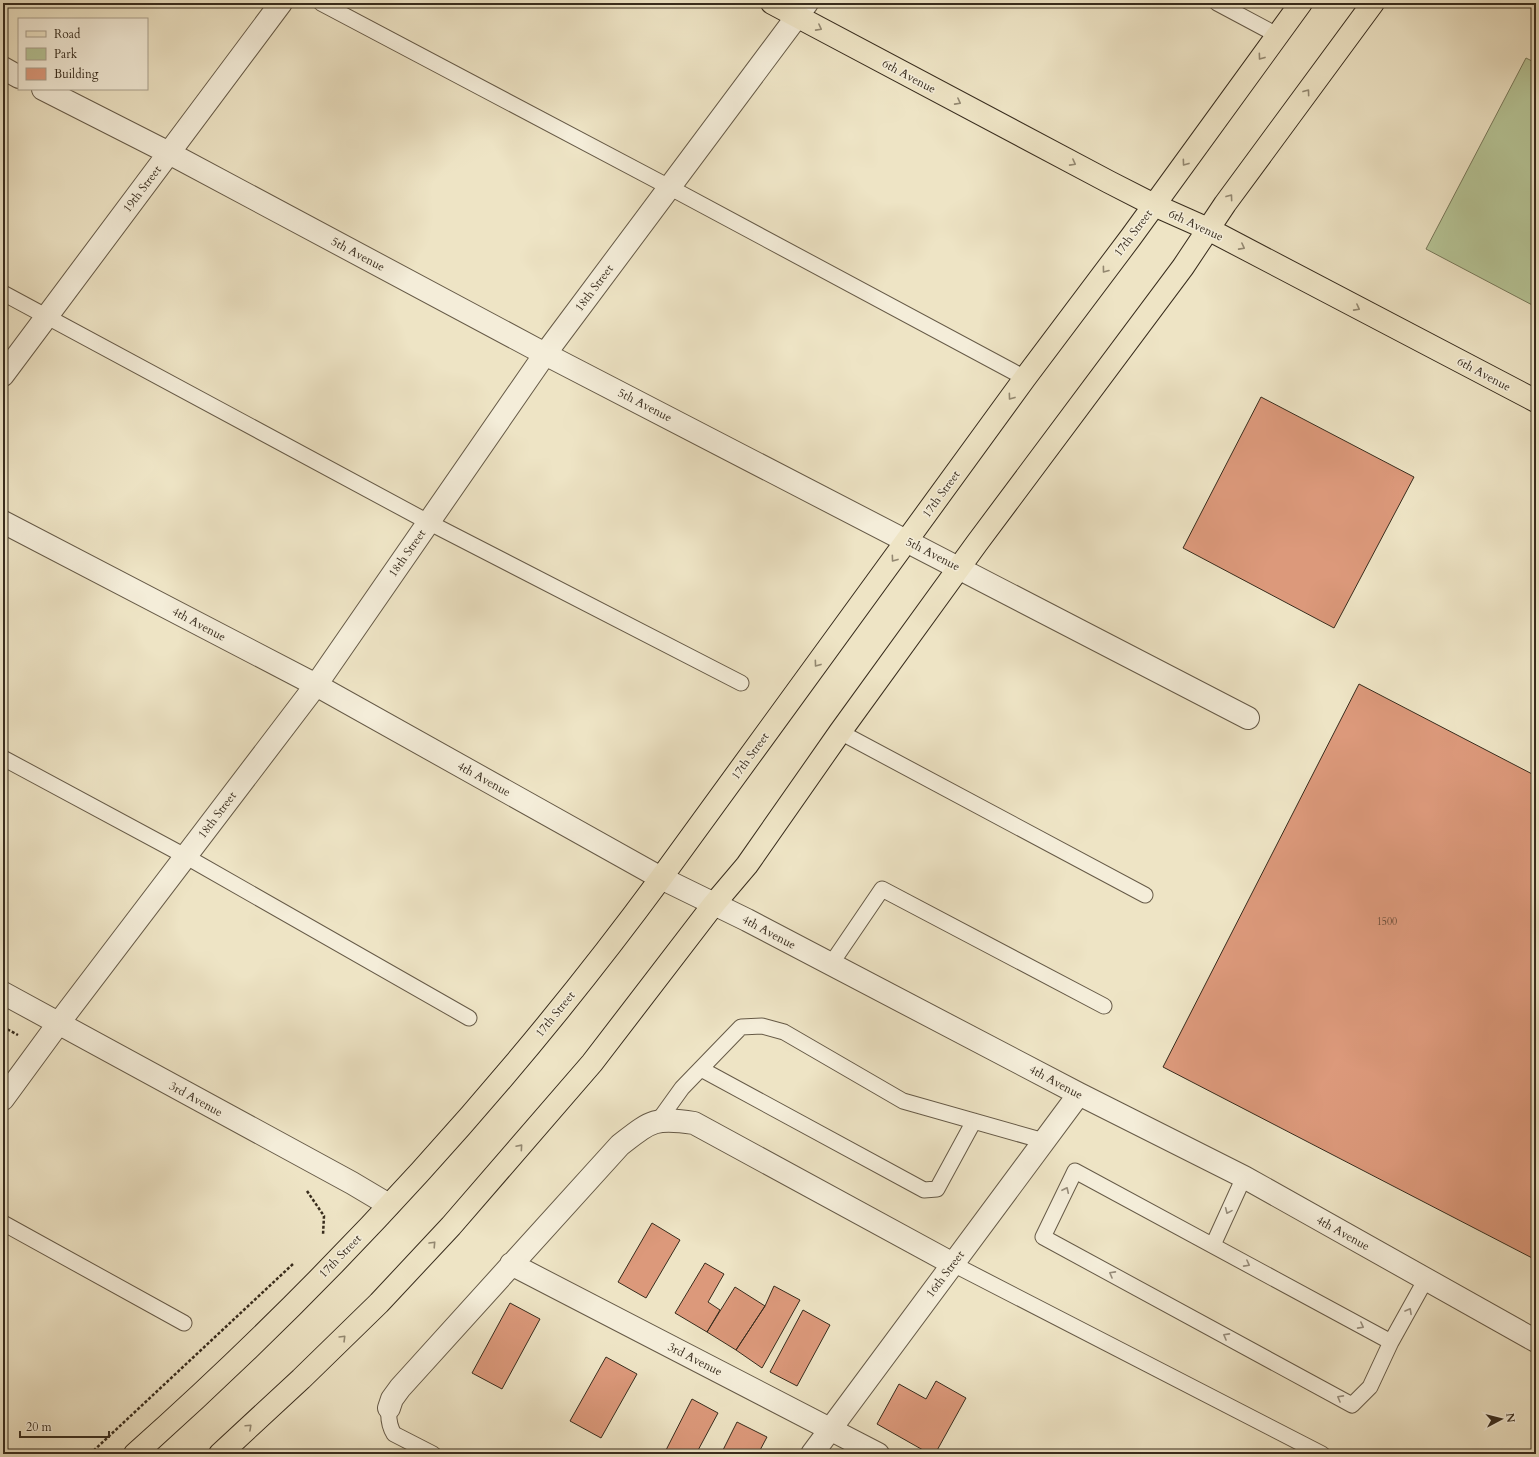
<svg xmlns="http://www.w3.org/2000/svg" width="1539" height="1457" font-family="Cardo,serif">
	<style>
		.green { fill: #b6c597; stroke: #77785a }
		.building { fill: #dc997b; stroke: #382c1d }
		.lines { fill: none; stroke-linecap: round; stroke-linejoin: round }
		.lane-casing { stroke: #665a47; stroke-width: 17 }
		.street-casing { stroke: #665a47; stroke-width: 24 }
		.primary-casing { stroke: #382c1d; stroke-width: 24 }
		.path { stroke: #382c1d; stroke-width: 2.5; stroke-dasharray: 3 2; stroke-linecap: butt }
		.lane { stroke: #f4edd9; stroke-width: 15 }
		.street { stroke: #f4edd9; stroke-width: 22 }
		.primary { stroke: #eee4c5; stroke-width: 22 }
		.oneway { stroke: #938871 }
		.oneway2 { stroke: #968c7b }
		.labels { text-anchor: middle; dominant-baseline: central; stroke-width: 3; stroke-linejoin: round; paint-order: stroke }
		.number-label { font-size: 10px; fill: #614734 }
		.street-label { font-size: 12px; fill: #382c1d; stroke: #f4edd9 }
	</style>
	<rect width="100%" height="100%" fill="#eee4c5"/>
	<filter id="stains"><feTurbulence type="fractalNoise" baseFrequency=".005" numOctaves="4"/><feColorMatrix values="0 0 0 0 .2 0 0 0 0 .09 0 0 0 0 .02 0 0 0 .5 -.17"/></filter>
	<radialGradient id="worn" r=".72"><stop offset=".6" stop-color="#630" stop-opacity="0"/><stop offset="1" stop-color="#630" stop-opacity=".3"/></radialGradient>
	<path class="green" d="M 1526,58 L 1536,63 L 1536,307 L 1426,249 Z"/>
	<path class="building" d="M 1261,397 L 1414,477 L 1334,628 L 1183,548 Z
		M 1359,684 L 1536,776 L 1536,1260 L 1163,1067 Z
		M 652,1223 L 680,1240 L 646,1298 L 618,1282 Z
		M 705,1263 L 724,1274 L 708,1302 L 720,1310 L 707,1332 L 675,1313 Z
		M 774,1286 L 800,1300 L 762,1368 L 736,1350 L 765,1306 Z
		M 735,1287 L 765,1306 L 736,1350 L 707,1332 Z
		M 510,1303 L 540,1319 L 502,1389 L 472,1373 Z
		M 803,1310 L 830,1325 L 797,1386 L 770,1372 Z
		M 606,1357 L 637,1374 L 601,1438 L 570,1421 Z
		M 936,1381 L 966,1398 L 935,1454 L 930,1454 L 877,1424 L 899,1384 L 926,1399 Z
		M 692,1399 L 718,1413 L 696,1454 L 664,1454 Z
		M 737,1422 L 767,1437 L 758,1454 L 721,1454 Z"/>
	<g class="lines">
		<defs>
			<path id="lane" d="M 321,3 L 669,187 L 1025,378
				M 1217,3 L 1277,35
				M 3,293 L 428,522 L 741,683
				M 840,732 L 1145,895
				M 3,758 L 185,856 L 469,1018
				M 831,964 L 882,889 L 1104,1006
				M 701,1069 L 924,1190 L 937,1189 L 974,1121
				M 659,1120 L 682,1088 L 741,1027 L 762,1026 L 784,1032 L 903,1101 L 1044,1141
				M 3,1223 L 184,1323
				M 1213,1245 L 1244,1177
				M 953,1264 L 1322,1454
				M 1391,1342 L 1075,1171 L 1043,1237 L 1352,1405 L 1370,1387 L 1391,1342 L 1426,1279
				M 389,1408 C 388,1418 389,1426 394,1434 L 433,1454"/>
			<path id="street" d="M 3,68 L 19,77
				M 43,89 L 169,153 L 545,354 L 1248,718
				M 3,375 L 281,3
				M 3,522 L 316,685 L 661,878 L 747,920 L 1079,1094 L 1244,1177 L 1536,1341
				M 3,993 L 352,1183 L 389,1205
				M 3,1099 L 58,1024 L 316,685 L 545,354 L 807,3
				M 511,1264 L 878,1454
				M 389,1408 L 392,1399 L 400,1388 L 620,1145 C 651,1121 654,1117 694,1123 L 953,1264
				M 812,1454 L 1079,1094"/>
			<path id="primary" d="M 772,3 L 1109,182 L 1154,205 L 1208,229 L 1536,401
				M 135,1454 C 329,1281 507,1087 661,878 L 1025,378 L 1131,237 L 1301,3
				M 220,1454 L 301,1379 L 379,1303 L 451,1226 L 592,1063 L 714,904 L 747,865 L 840,732 L 977,543 L 1183,267 L 1225,204 L 1373,3"/>
		</defs>
		<use href="#lane" class="lane-casing"/>
		<use href="#street" class="street-casing"/>
		<use href="#primary" class="primary-casing"/>
		<path class="path" d="M 3,1027 L 18,1035
			M 307,1191 L 324,1216 L 323,1235
			M 90,1454 L 294,1263"/>
		<use href="#lane" class="lane"/>
		<use href="#street" class="street"/>
		<use href="#primary" class="primary"/>
	</g>
	<defs><path id="oneway-chevron" d="M-2-3.5L2.5 0L-2 3.5" fill="none" stroke-width="1.6" stroke-linecap="round" stroke-linejoin="round"/></defs>
	<g class="oneway">
		<use href="#oneway-chevron" transform="translate(819 28) rotate(28)"/>
		<use href="#oneway-chevron" transform="translate(1261 57) rotate(126)"/>
		<use href="#oneway-chevron" transform="translate(1307 92) rotate(-54)"/>
		<use href="#oneway-chevron" transform="translate(958 102) rotate(28)"/>
		<use href="#oneway-chevron" transform="translate(1073 163) rotate(28)"/>
		<use href="#oneway-chevron" transform="translate(1185 163) rotate(126)"/>
		<use href="#oneway-chevron" transform="translate(1230 197) rotate(-54)"/>
		<use href="#oneway-chevron" transform="translate(1242 247) rotate(28)"/>
		<use href="#oneway-chevron" transform="translate(1105 270) rotate(127)"/>
		<use href="#oneway-chevron" transform="translate(1357 308) rotate(28)"/>
		<use href="#oneway-chevron" transform="translate(1011 397) rotate(126)"/>
		<use href="#oneway-chevron" transform="translate(894 559) rotate(126)"/>
		<use href="#oneway-chevron" transform="translate(817 664) rotate(126)"/>
		<use href="#oneway-chevron" transform="translate(520 1147) rotate(-49)"/>
		<use href="#oneway-chevron" transform="translate(433 1244) rotate(-47)"/>
		<use href="#oneway-chevron" transform="translate(343 1338) rotate(-45)"/>
		<use href="#oneway-chevron" transform="translate(249 1427) rotate(-43)"/>
	</g>
	<g class="oneway2">
		<use href="#oneway-chevron" transform="translate(1066 1190) rotate(-65)"/>
		<use href="#oneway-chevron" transform="translate(1228 1211) rotate(114)"/>
		<use href="#oneway-chevron" transform="translate(1247 1264) rotate(28)"/>
		<use href="#oneway-chevron" transform="translate(1112 1274) rotate(-151)"/>
		<use href="#oneway-chevron" transform="translate(1409 1311) rotate(-61)"/>
		<use href="#oneway-chevron" transform="translate(1361 1326) rotate(28)"/>
		<use href="#oneway-chevron" transform="translate(1226 1336) rotate(-151)"/>
		<use href="#oneway-chevron" transform="translate(1340 1398) rotate(-151)"/>
	</g>
	<g class="labels">
		<g class="number-label">
			<text x="1387" y="922">1500</text>
		</g>
		<g class="street-label">
			<text transform="translate(909 76) rotate(28)">6th Avenue</text>
			<text transform="translate(142 189) rotate(-53)">19th Street</text>
			<text transform="translate(1196 225) rotate(25)">6th Avenue</text>
			<text transform="translate(1133 233) rotate(-53)">17th Street</text>
			<text transform="translate(358 254) rotate(28)">5th Avenue</text>
			<text transform="translate(594 288) rotate(-53)">18th Street</text>
			<text transform="translate(1484 374) rotate(28)">6th Avenue</text>
			<text transform="translate(645 405) rotate(27)">5th Avenue</text>
			<text transform="translate(941 494) rotate(-54)">17th Street</text>
			<text transform="translate(407 553) rotate(-55)">18th Street</text>
			<text transform="translate(933 554) rotate(27)">5th Avenue</text>
			<text transform="translate(199 624) rotate(28)">4th Avenue</text>
			<text transform="translate(750 756) rotate(-54)">17th Street</text>
			<text transform="translate(484 779) rotate(29)">4th Avenue</text>
			<text transform="translate(217 815) rotate(-53)">18th Street</text>
			<text transform="translate(769 932) rotate(28)">4th Avenue</text>
			<text transform="translate(555 1014) rotate(-51)">17th Street</text>
			<text transform="translate(1056 1082) rotate(28)">4th Avenue</text>
			<text transform="translate(196 1099) rotate(29)">3rd Avenue</text>
			<text transform="translate(1343 1233) rotate(29)">4th Avenue</text>
			<text transform="translate(340 1256) rotate(-46)">17th Street</text>
			<text transform="translate(945 1274) rotate(-53)">16th Street</text>
			<text transform="translate(695 1359) rotate(27)">3rd Avenue</text>
		</g>
	</g>
	<rect width="1539" height="1457" fill="none" stroke="#eee4c5" stroke-width="16"/>
	<rect x="4" y="4" width="1531" height="1449" fill="none" stroke="#382c1d" stroke-width="2"/>
	<rect x="8" y="8" width="1523" height="1441" fill="none" stroke="#382c1d"/>
	<rect x="18" y="18" width="130" height="72" fill="#f4edd9" stroke="#a9a08e"/>
	<rect x="26" y="31" width="20" height="6" fill="#eee4c5" stroke="#a9a08e"/>
	<text x="54" y="38" font-size="12" fill="#382c1d">Road</text>
	<rect x="26" y="48" width="20" height="12" fill="#b6c597" stroke="#a9a08e"/>
	<text x="54" y="58" font-size="12" fill="#382c1d">Park</text>
	<rect x="26" y="68" width="20" height="12" fill="#dc997b" stroke="#a9a08e"/>
	<text x="54" y="78" font-size="12" fill="#382c1d">Building</text>
	<g transform="translate(1501 1419) rotate(83)" stroke="#f4edd9" stroke-width="3" paint-order="stroke">
	<path d="M0-3L7 15L0 10L-7 15Z" fill="#382c1d"/>
	<text y="-6" font-size="11" font-weight="bold" text-anchor="middle" fill="#382c1d">N</text>
	</g>
	<path d="M20 1431v6h89v-6" fill="none" stroke="#382c1d" stroke-width="2"/>
	<text x="26" y="1431" font-size="12" fill="#382c1d" stroke="#f4edd9" stroke-width="3" paint-order="stroke">20 m</text>
	<rect width="100%" height="100%" filter="url(#stains)"/>
	<rect width="100%" height="100%" fill="url(#worn)"/>
</svg>
